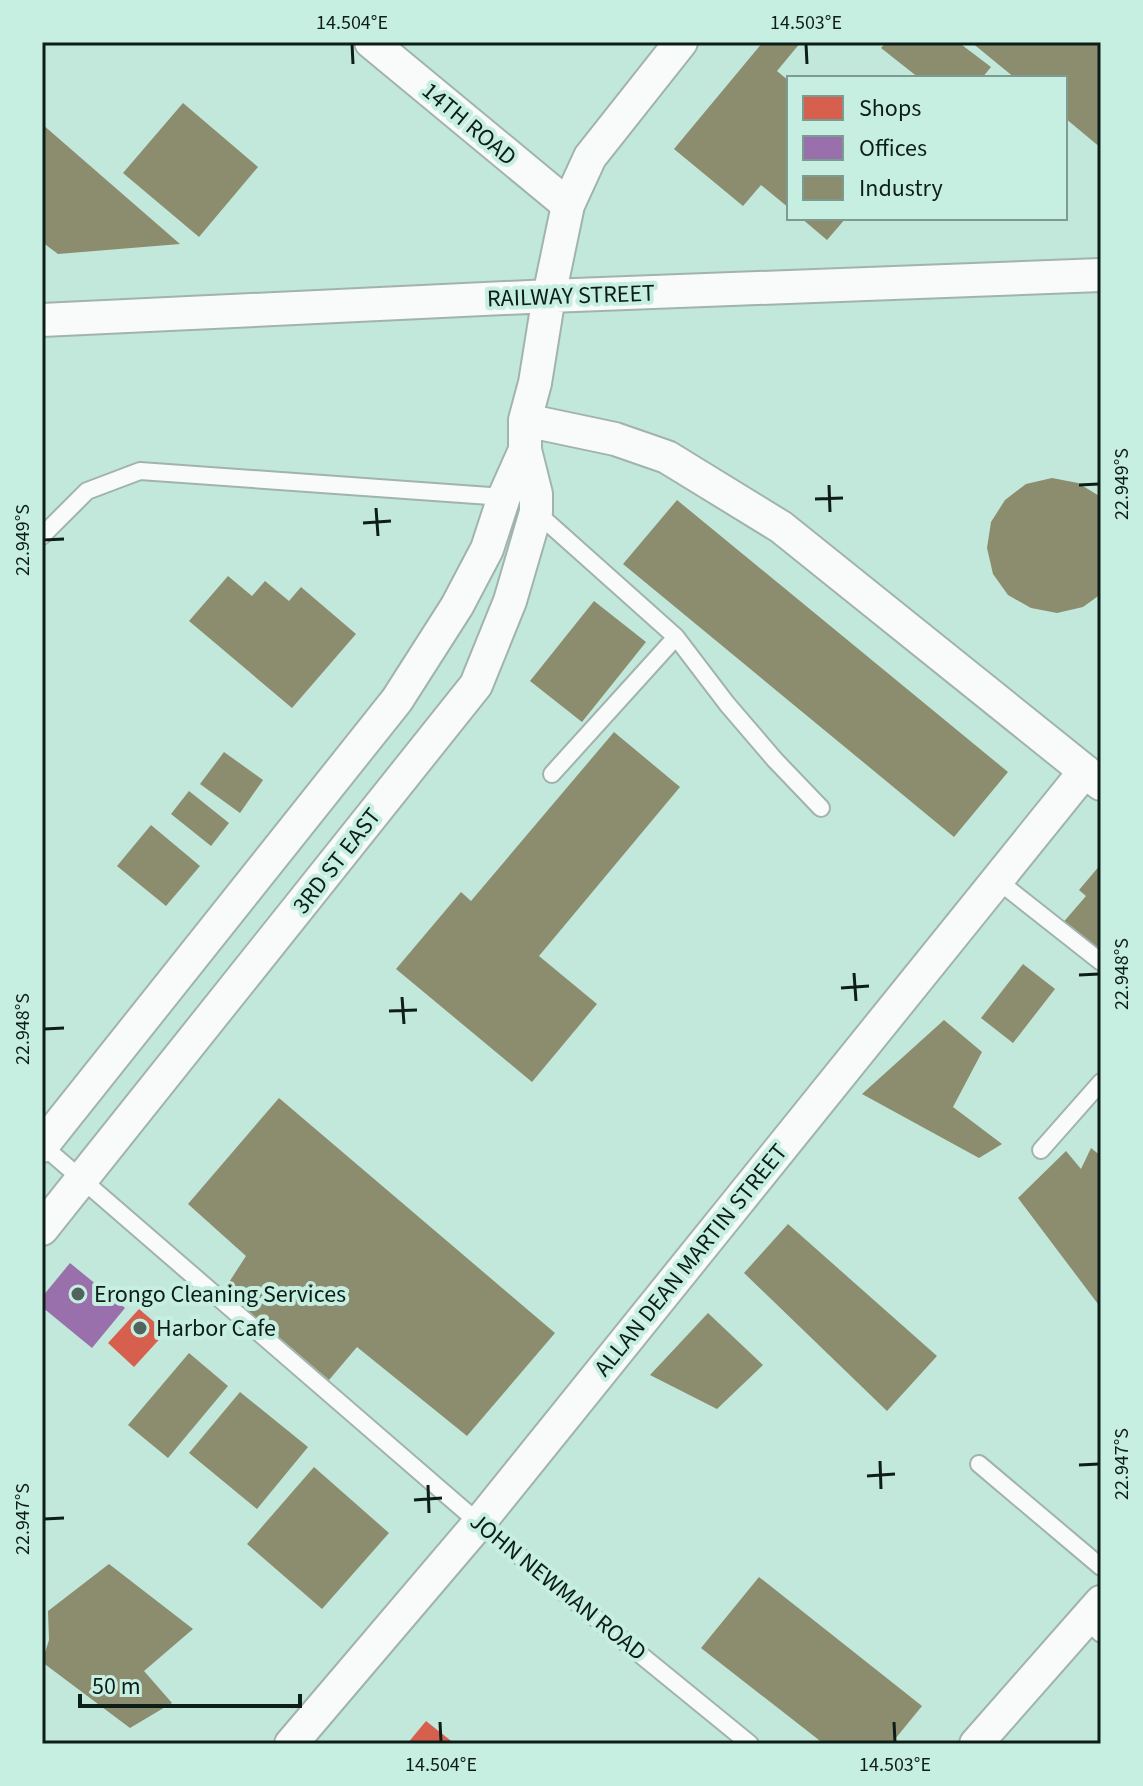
<svg xmlns="http://www.w3.org/2000/svg" width="1143" height="1786" font-family="'Source Sans 3',sans-serif">
	<style>
		.built { fill: #c2e8db; fill-rule: evenodd }
		.shops { fill: #d6604d }
		.offices { fill: #9970ab }
		.industry { fill: #8c8c6e }
		.lines { fill: none; stroke-linecap: round; stroke-linejoin: round }
		.service-casing { stroke: #a1b3ac; stroke-width: 20 }
		.minor-casing { stroke: #a1b3ac; stroke-width: 36 }
		.service { stroke: #f8fbfa; stroke-width: 16 }
		.minor { stroke: #f8fbfa; stroke-width: 32 }
		.ticks { fill: none; stroke: #0d1d18; stroke-width: 3 }
		.poi-dot { fill: #51635d; stroke: #c6efe1; stroke-width: 3 }
		.labels { text-anchor: middle; dominant-baseline: central; stroke-width: 8; stroke-linejoin: round; paint-order: stroke }
		.street-label { font-size: 24px; fill: #0d1d18; stroke: #c6efe1 }
		.poi-label { font-size: 24px; fill: #0d1d18; stroke: #c6efe1; text-anchor: start }
		.neatline { fill: none; stroke: #0d1d18; stroke-width: 3 }
		.ticks-label { font-size: 20px; text-anchor: middle; fill: #0d1d18 }
	</style>
	<rect width="100%" height="100%" fill="#cfe6de"/>
	<path class="built" d="M 42,42 L 1101,42 L 1101,1744 L 42,1744 ZM 789,78 L 1065,78 L 1065,218 L 789,218 Z"/>
	<path class="shops" d="M 139,1309 L 166,1332 L 134,1367 L 108,1343 Z
		M 426,1721 L 455,1744 L 407,1744 Z"/>
	<path class="offices" d="M 70,1263 L 125,1308 L 92,1348 L 42,1307 L 42,1297 Z"/>
	<path class="industry" d="M 763,42 L 801,42 L 777,71 L 789,81 L 789,208 L 761,185 L 743,206 L 674,149 Z
		M 886,42 L 958,42 L 991,67 L 982,78 L 919,78 L 881,48 Z
		M 971,42 L 1101,42 L 1101,148 L 1065,118 L 1065,78 L 1015,78 Z
		M 183,103 L 258,167 L 199,237 L 123,173 Z
		M 42,124 L 180,244 L 58,254 L 42,242 Z
		M 801,218 L 846,218 L 827,240 Z
		M 1052,478 L 1078,483 L 1101,497 L 1101,594 L 1083,607 L 1057,613 L 1031,608 L 1008,595 L 993,574 L 987,548 L 991,522 L 1005,500 L 1026,484 Z
		M 677,500 L 1008,772 L 954,837 L 623,564 Z
		M 228,576 L 252,596 L 265,581 L 289,601 L 301,587 L 356,634 L 292,708 L 189,621 Z
		M 594,601 L 646,642 L 582,722 L 530,681 Z
		M 614,732 L 680,787 L 539,956 L 597,1004 L 532,1082 L 396,969 L 461,892 L 471,901 Z
		M 224,752 L 263,780 L 240,813 L 200,784 Z
		M 189,791 L 229,823 L 211,846 L 171,814 Z
		M 151,825 L 200,866 L 166,906 L 117,866 Z
		M 1101,864 L 1101,951 L 1098,955 L 1061,925 L 1086,896 L 1079,890 Z
		M 1023,964 L 1055,989 L 1013,1043 L 981,1018 Z
		M 944,1020 L 982,1052 L 953,1107 L 1002,1144 L 979,1158 L 862,1094 Z
		M 279,1098 L 555,1333 L 467,1436 L 357,1347 L 329,1380 L 224,1290 L 246,1256 L 188,1204 Z
		M 1091,1148 L 1101,1156 L 1101,1308 L 1018,1198 L 1066,1151 L 1081,1169 Z
		M 788,1224 L 937,1356 L 887,1411 L 744,1273 Z
		M 708,1313 L 763,1365 L 717,1409 L 650,1375 Z
		M 189,1353 L 228,1386 L 168,1458 L 128,1425 Z
		M 240,1392 L 308,1447 L 257,1509 L 189,1453 Z
		M 314,1467 L 389,1533 L 322,1609 L 247,1544 Z
		M 109,1564 L 193,1629 L 144,1671 L 172,1703 L 130,1728 L 42,1662 L 49,1640 L 48,1611 Z
		M 759,1577 L 922,1706 L 891,1744 L 824,1744 L 701,1648 Z"/>
	<g class="lines">
		<defs>
			<path id="service" d="M 536,512 L 676,637 L 727,704 L 775,760 L 821,808
				M 42,536 L 87,491 L 140,471 L 504,497
				M 552,774 L 676,637
				M 997,880 L 1101,962
				M 42,1145 L 479,1523 L 750,1744
				M 1041,1150 L 1101,1082
				M 979,1464 L 1101,1567
				M 1086,1620 L 1101,1634"/>
			<path id="minor" d="M 371,42 L 568,205
				M 42,320 L 549,296 L 1101,275
				M 525,420 L 615,439 L 667,457 L 781,527 L 1101,784
				M 42,1146 L 397,700 L 457,606 L 487,549 L 504,497 L 525,450
				M 42,1229 L 476,685 L 510,601 L 536,512 L 536,494 L 525,450 L 525,420 L 535,383 L 549,296 L 568,205 L 590,157 L 681,42
				M 291,1744 L 479,1523 L 1085,771
				M 976,1744 L 1101,1602"/>
		</defs>
		<use href="#service" class="service-casing"/>
		<use href="#minor" class="minor-casing"/>
		<use href="#service" class="service"/>
		<use href="#minor" class="minor"/>
	</g>
	<path class="ticks" d="M 352,44 L 353,64M 806,44 L 807,64M 829,485 L 830,512M 1079,485 L 1099,484M 815,499 L 843,498M 376,508 L 378,536M 363,523 L 391,521M 44,540 L 64,539M 854,973 L 856,1001M 1079,975 L 1099,974M 841,988 L 869,986M 402,997 L 404,1024M 389,1011 L 417,1010M 44,1029 L 64,1028M 880,1461 L 881,1489M 1079,1465 L 1099,1464M 867,1476 L 895,1474M 428,1485 L 429,1513M 414,1500 L 442,1498M 44,1519 L 64,1518M 440,1722 L 441,1742M 894,1722 L 895,1742"/>
	<g class="poi-dot">
		<circle cx="78" cy="1294" r="8"/>
		<circle cx="140" cy="1328" r="8"/>
	</g>
	<g class="labels">
		<g class="street-label">
			<text transform="translate(469 124) rotate(40)">14TH ROAD</text>
			<text transform="translate(571 296) rotate(-2)">RAILWAY STREET</text>
			<text transform="translate(337 861) rotate(-52)">3RD ST EAST</text>
			<text transform="translate(691 1260) rotate(-51)">ALLAN DEAN MARTIN STREET</text>
			<text transform="translate(558 1587) rotate(39)">JOHN NEWMAN ROAD</text>
		</g>
		<g class="poi-label">
			<text x="94" y="1294">Erongo Cleaning Services</text>
			<text x="156" y="1328">Harbor Cafe</text>
		</g>
	</g>
	<rect width="1143" height="1786" fill="none" stroke="#c6efe1" stroke-width="88"/>
	<rect x="787" y="76" width="280" height="144" fill="#c6efe1" stroke="#7c9b91" stroke-width="2"/>
	<rect x="803" y="96" width="40" height="24" fill="#d6604d" stroke="#7c9b91" stroke-width="2"/>
	<text x="859" y="116" font-size="24" fill="#0d1d18">Shops</text>
	<rect x="803" y="136" width="40" height="24" fill="#9970ab" stroke="#7c9b91" stroke-width="2"/>
	<text x="859" y="156" font-size="24" fill="#0d1d18">Offices</text>
	<rect x="803" y="176" width="40" height="24" fill="#8c8c6e" stroke="#7c9b91" stroke-width="2"/>
	<text x="859" y="196" font-size="24" fill="#0d1d18">Industry</text>
	<path d="M80 1694v12h220v-12" fill="none" stroke="#0d1d18" stroke-width="4"/>
	<text x="92" y="1694" font-size="24" fill="#0d1d18" stroke="#c6efe1" stroke-width="6" paint-order="stroke">50 m</text>
	<rect x="44" y="44" width="1055" height="1698" class="neatline"/>
	<g class="ticks-label">
		<text x="352" y="29">14.504°E</text>
		<text x="806" y="29">14.503°E</text>
		<text transform="translate(1121 484) rotate(-90)" y="7">22.949°S</text>
		<text transform="translate(22 540) rotate(-90)" y="7">22.949°S</text>
		<text transform="translate(1121 974) rotate(-90)" y="7">22.948°S</text>
		<text transform="translate(22 1029) rotate(-90)" y="7">22.948°S</text>
		<text transform="translate(1121 1464) rotate(-90)" y="7">22.947°S</text>
		<text transform="translate(22 1519) rotate(-90)" y="7">22.947°S</text>
		<text x="441" y="1771">14.504°E</text>
		<text x="895" y="1771">14.503°E</text>
	</g>
</svg>
